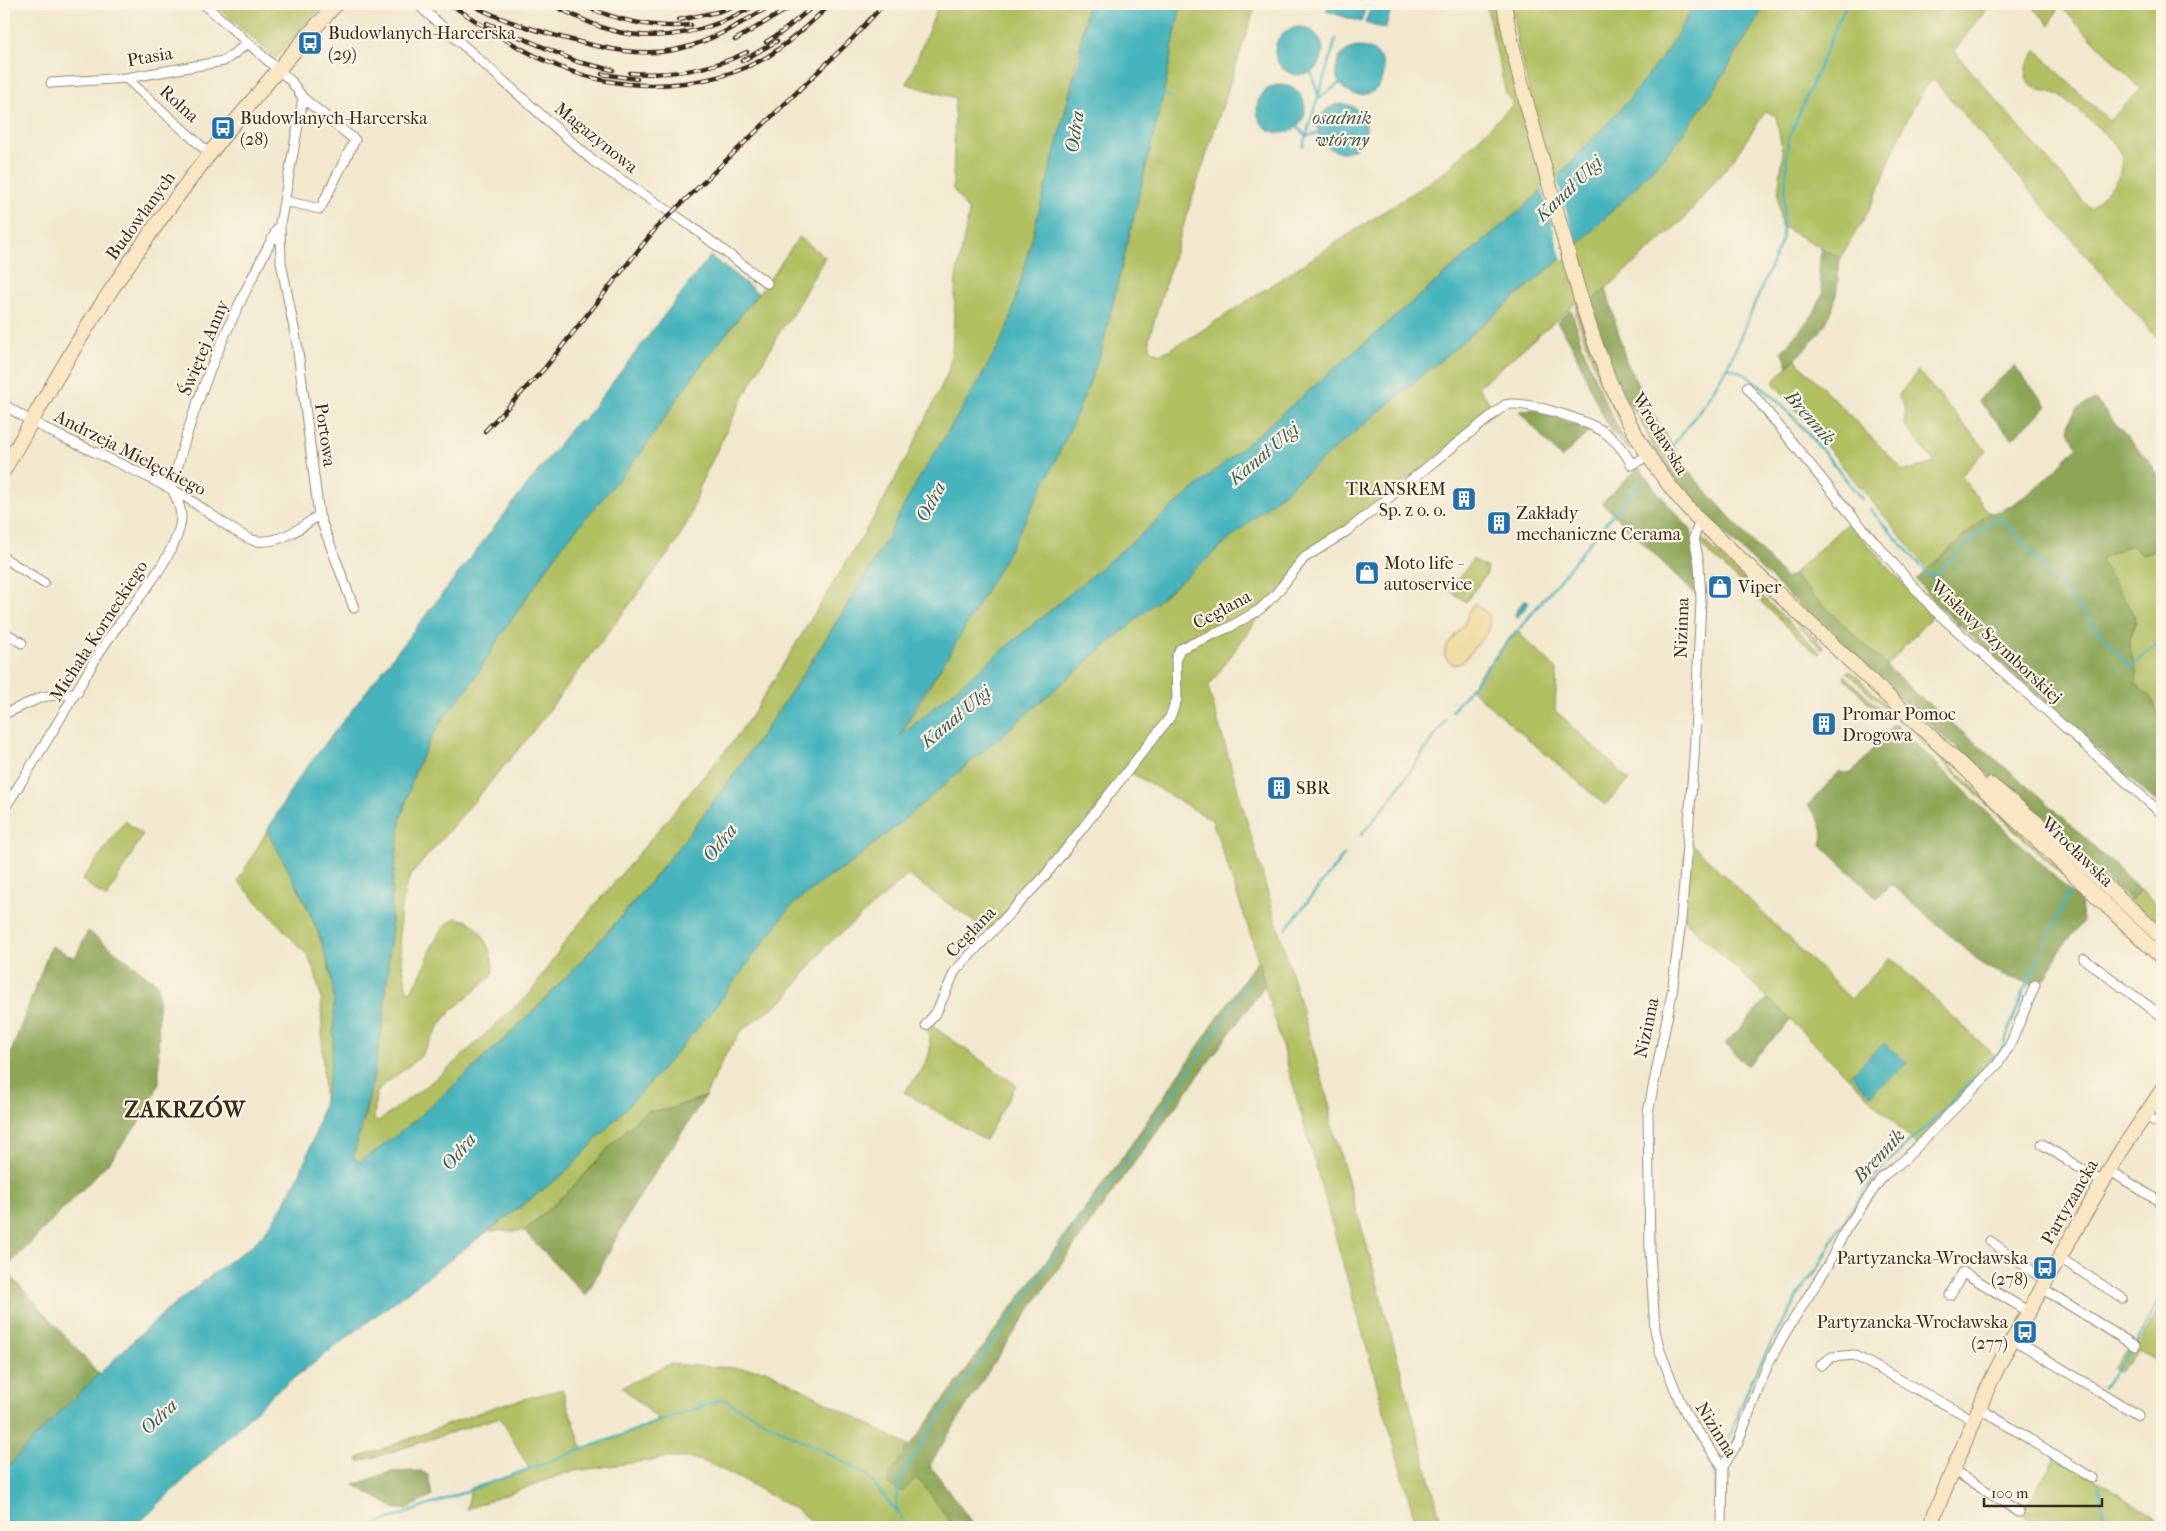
<svg xmlns="http://www.w3.org/2000/svg" width="2166" height="1531" font-family="'IM FELL French Canon',serif">
	<style>
		.green { fill: #b0bf61; stroke: #767440 }
		.forest { fill: #8ca657; stroke: #64683a }
		.sand { fill: #eeda9e; stroke: #94825e }
		.water { fill: #44b4bc; stroke: #406f6d }
		.pier { fill: #f1e8cd }
		.lines { fill: none; stroke-linecap: round; stroke-linejoin: round }
		.stream { stroke: #44b4bc; stroke-width: 2.5 }
		.street-casing { stroke: #968976; stroke-width: 11 }
		.secondary-casing { stroke: #968976; stroke-width: 16 }
		.street { stroke: #fff; stroke-width: 9 }
		.secondary { stroke: #f9e7c3; stroke-width: 14 }
		.rail-casing { stroke: #3b2a1e; stroke-width: 4.5 }
		.rail { stroke: #fcf5e5; stroke-width: 2.5; stroke-dasharray: 8; stroke-linecap: butt }
		.labels { text-anchor: middle; dominant-baseline: central; stroke-width: 4.5; stroke-linejoin: round; paint-order: stroke }
		.poi-label { font-size: 18px; fill: #3b2a1e; stroke: #fcf5e5; text-anchor: start }
		.street-label { font-size: 18px; fill: #3b2a1e; stroke: #fcf5e5 }
		.water-label { font-size: 19px; font-style: italic; fill: #3e5a55; stroke: #fcf5e5 }
		.district-label { font-size: 22px; font-weight: bold; letter-spacing: 1px; fill: #3b2a1e; stroke: #fcf5e5 }
	</style>
	<rect width="100%" height="100%" fill="#fcf5e5"/>
	<filter id="ink" filterUnits="userSpaceOnUse"><feTurbulence type="fractalNoise" baseFrequency=".02" numOctaves="2"/><feDisplacementMap in="SourceGraphic" scale="10" xChannelSelector="R" yChannelSelector="G"/><feConvolveMatrix kernelMatrix="1 2 1 2 8 2 1 2 1" color-interpolation-filters="sRGB"/></filter>
	<filter id="wash" filterUnits="userSpaceOnUse"><feTurbulence type="fractalNoise" baseFrequency=".0096" numOctaves="4" result="noise"/><feDisplacementMap in="SourceGraphic" scale="20" xChannelSelector="R" yChannelSelector="G"/><feGaussianBlur stdDeviation="1.12" result="paint"/><feColorMatrix in="noise" values="0 0 0 0 0 0 0 0 0 0 0 0 0 0 0 0 0 1.4 0 .05"/><feComposite in="paint" operator="in"/></filter>
	<g filter="url(#wash)">
		<rect width="100%" height="100%" fill="#f1e8cd"/>
		<path class="green" d="M 213,4 L 322,4 L 323,5 L 277,57 L 274,57 Z
			M 939,4 L 1087,4 C 1077,70 1060,131 1044,195 C 1033,238 1024,283 1009,324 C 987,381 948,430 917,482 C 901,510 887,540 870,568 C 761,747 635,921 479,1062 C 441,1097 404,1133 361,1161 L 356,1161 L 352,1154 L 362,1129 L 368,1104 L 383,1023 L 391,933 L 392,887 L 401,818 L 415,771 L 430,740 L 445,715 L 470,686 L 501,635 L 562,546 L 641,453 L 695,373 L 767,283 L 799,237 L 825,257 L 791,316 L 780,331 L 737,409 L 702,481 L 689,519 L 675,545 L 527,739 L 411,875 C 393,913 400,951 407,990 L 410,991 C 430,969 428,933 456,918 C 461,919 467,920 471,923 C 485,932 496,961 492,976 L 452,1010 L 442,1022 L 420,1057 L 381,1087 L 376,1094 L 374,1120 L 377,1122 L 382,1119 L 447,1070 L 531,992 L 569,936 L 731,744 L 754,712 L 880,507 L 916,440 L 948,372 L 952,352 L 956,278 L 969,212 L 953,189 L 955,98 L 907,84 Z
			M 1181,4 L 1256,4 C 1220,116 1181,226 1149,339 L 1151,350 L 1161,354 L 1195,335 L 1446,171 L 1513,104 L 1506,94 L 1486,4 L 1497,4 L 1517,99 L 1529,90 L 1518,46 L 1511,4 L 1695,4 L 1668,49 L 1629,100 L 1555,180 L 1133,541 L 899,737 C 937,675 973,614 1008,550 C 1044,485 1078,419 1102,348 L 1163,96 Z
			M 1766,4 L 1991,4 L 1954,51 L 2090,209 C 2099,199 2122,179 2122,166 C 2123,162 2121,155 2120,151 C 2114,141 2065,96 2054,93 C 2043,90 2030,91 2026,77 C 2023,68 2033,56 2037,49 C 2057,76 2086,96 2109,121 L 2141,89 L 2059,5 L 2050,25 L 2030,4 L 2162,4 L 2162,343 L 1933,79 C 1903,111 1889,172 1868,211 C 1860,227 1849,243 1840,258 L 1781,226 L 1778,194 L 1783,154 L 1776,116 L 1766,111 L 1732,161 L 1684,219 L 1591,302 L 1589,289 L 1581,297 L 1581,299 L 1478,387 L 1496,411 L 1313,552 L 1275,595 L 1208,687 L 1330,1107 L 1330,1119 L 1367,1246 L 1443,1527 L 1417,1527 L 1252,939 L 1212,820 L 1128,771 L 991,934 L 908,875 L 826,946 L 786,998 L 741,1031 L 722,1061 L 705,1097 L 666,1110 L 646,1111 L 614,1142 L 573,1187 L 524,1231 L 489,1231 L 566,1172 L 656,1076 L 791,906 L 823,881 L 850,864 L 894,828 L 1304,475 L 1576,246 L 1628,195 L 1673,147 L 1716,87 Z
			M 1577,306 L 1602,381 L 1637,449 L 1635,451 L 1600,383 L 1576,314 Z
			M 1795,359 L 1904,471 L 1935,463 L 1904,424 L 1906,410 L 1898,396 L 1918,371 L 1986,450 L 1961,476 L 1989,513 L 1928,569 L 1773,382 Z
			M 1848,522 L 1932,616 L 1887,666 L 1792,575 Z
			M 1702,529 L 1824,647 L 1822,649 L 1700,530 Z
			M 1698,535 L 1820,652 L 1819,654 L 1811,649 L 1704,548 L 1698,538 Z
			M 2130,545 L 2143,554 L 2155,551 L 2162,559 L 2162,721 L 2149,695 L 2136,684 L 2129,643 L 2136,621 L 2135,616 L 2101,562 L 2103,557 Z
			M 1473,559 L 1487,568 L 1487,573 L 1466,602 L 1450,591 Z
			M 1516,630 L 1557,670 L 1555,710 L 1629,780 L 1605,805 L 1469,688 Z
			M 1850,670 L 1894,712 L 1892,714 L 1847,672 Z
			M 1845,675 L 1889,718 L 1889,719 L 1878,712 L 1844,678 Z
			M 1896,718 L 1900,718 L 2064,873 L 2062,875 Z
			M 125,821 L 143,835 L 106,898 L 82,880 Z
			M 267,831 C 303,897 343,965 335,1043 C 333,1062 328,1081 324,1100 L 321,997 L 315,973 L 308,956 L 238,881 Z
			M 1687,839 L 1851,999 L 1890,957 L 2000,1061 L 1918,1146 L 1766,996 L 1685,921 L 1681,920 Z
			M 2070,878 L 2116,921 L 2127,937 L 2067,881 Z
			M 2141,890 L 2162,910 L 2162,915 L 2157,919 L 2148,917 L 2130,901 Z
			M 928,1023 L 1016,1085 L 985,1140 L 904,1092 C 924,1068 937,1056 926,1025 Z
			M 2162,1303 L 2162,1365 L 2138,1352 L 2120,1373 L 2112,1368 L 2131,1346 L 2139,1345 Z
			M 670,1364 L 766,1370 L 909,1446 L 898,1460 L 925,1486 L 954,1527 L 818,1527 L 797,1510 L 741,1479 L 708,1463 L 691,1458 L 665,1458 L 569,1472 L 467,1509 L 471,1488 L 530,1470 L 500,1417 L 359,1462 L 358,1458 L 497,1406 L 562,1389 L 583,1450 L 659,1420 L 622,1387 Z
			M 2057,1454 L 2162,1522 L 2162,1527 L 2041,1527 L 2021,1515 Z"/>
		<path class="forest" d="M 1821,248 L 1840,258 C 1836,318 1830,324 1788,366 L 1782,351 L 1814,313 L 1823,293 L 1819,273 Z
			M 1606,288 L 1626,361 L 1647,404 L 1668,439 L 1697,481 L 1786,579 L 1792,575 L 1914,692 L 2041,797 L 2141,890 L 2130,901 L 2068,842 L 1924,720 L 1865,668 L 1705,515 L 1667,471 L 1657,456 L 1636,412 L 1626,401 L 1600,333 L 1591,302 Z
			M 1571,309 C 1585,359 1604,405 1631,451 C 1604,436 1585,369 1570,342 C 1566,335 1561,328 1557,322 Z
			M 2014,366 L 2047,406 L 2012,439 L 1978,400 Z
			M 2095,400 L 2151,464 L 2162,482 L 2162,559 L 2155,551 L 2143,554 L 2130,545 L 2103,557 L 2101,562 L 2135,616 C 2137,626 2129,635 2130,644 C 2130,659 2139,669 2136,684 L 2149,695 L 2162,721 L 2162,807 L 1939,607 L 1916,580 L 1989,513 C 2014,513 2060,466 2077,447 C 2075,442 2071,437 2070,432 C 2065,417 2082,403 2095,400 Z
			M 1533,409 L 1590,431 L 1561,458 L 1519,411 Z
			M 1639,467 L 1659,494 L 1691,530 L 1701,600 L 1602,503 Z
			M 1894,723 L 2081,902 L 2083,921 L 2060,950 L 2046,978 L 2035,985 L 2017,980 L 1986,967 L 1891,884 L 1877,898 L 1822,846 C 1825,829 1819,817 1808,805 L 1839,772 L 1851,773 L 1859,766 Z
			M 88,931 L 158,984 L 159,1083 L 147,1111 L 110,1161 L 5,1269 L 99,1374 L 4,1472 L 4,1071 L 51,946 L 75,958 Z
			M 1258,959 L 1265,985 C 1150,1143 1030,1297 930,1465 L 975,1527 L 954,1527 L 925,1487 L 916,1478 L 902,1492 L 887,1484 L 889,1475 L 1124,1155 Z
			M 1768,998 L 1791,1020 L 1747,1066 L 1725,1044 Z
			M 705,1097 L 632,1208 L 586,1296 L 524,1231 L 573,1187 L 614,1142 L 646,1111 L 666,1110 Z
			M 421,1471 L 428,1475 L 432,1496 L 407,1509 L 396,1509 L 354,1485 L 390,1472 Z"/>
		<path class="sand" d="M 1474,603 L 1489,615 L 1489,630 L 1462,663 L 1453,665 L 1445,657 C 1442,644 1460,633 1465,622 C 1468,615 1469,610 1474,603 Z"/>
		<path class="water" d="M 1087,4 L 1181,4 L 1163,96 L 1102,348 C 1067,451 1012,547 957,641 C 939,672 915,703 900,736 L 1133,541 L 1555,180 L 1629,100 L 1668,49 L 1695,4 L 1766,4 L 1716,87 L 1673,147 L 1628,195 L 1576,246 L 1304,475 L 894,828 L 850,864 L 823,881 L 791,906 L 710,1014 L 656,1076 L 566,1172 L 274,1393 L 135,1527 L 4,1527 L 4,1472 C 34,1437 67,1405 100,1373 C 121,1353 141,1332 163,1314 C 185,1296 206,1279 228,1262 C 239,1254 254,1246 262,1235 C 317,1170 349,1041 327,959 C 315,914 289,872 267,831 L 297,780 L 578,420 L 582,422 L 710,256 L 758,293 L 695,373 L 641,453 L 562,546 L 501,635 L 470,686 L 445,715 L 430,740 L 415,771 L 401,818 L 392,887 L 391,933 L 383,1023 L 373,1080 L 353,1158 L 361,1161 C 404,1133 442,1096 480,1062 C 636,920 763,746 871,566 C 887,539 901,510 917,482 C 948,429 983,380 1009,324 L 1079,60 Z
			M 1329,4 L 1367,4 L 1361,22 L 1326,11 Z
			M 1372,4 L 1393,4 L 1385,29 L 1365,23 Z
			M1275 51a24 24 0 1 1 48 0a24 24 0 1 1-48 0Z
			M1336 71a24 24 0 1 1 48 0a24 24 0 1 1-48 0Z
			M1257 109a24 24 0 1 1 48 0a24 24 0 1 1-48 0Z
			M1318 128a24 24 0 1 1 48 0a24 24 0 1 1-48 0Z
			M 1525,600 L 1529,603 L 1517,618 L 1515,616 L 1517,609 Z
			M 1884,1043 L 1907,1063 L 1870,1095 L 1851,1075 Z"/>
		<path class="pier" d="M 1556,175 L 1577,249 L 1562,261 L 1542,188 Z"/>
		<g class="lines">
			<path class="stream" d="M 1311,72 L 1318,94
				M 1163,96 L 1170,97
				M 1319,98 L 1340,83
				M 1297,127 L 1306,136 L 1318,133
				M 1303,146 L 1336,39
				M 1727,367 C 1767,375 1834,466 1862,499
				M 1664,457 L 1705,403 L 1729,364 L 1782,240 L 1788,140 L 1846,4
				M 1870,509 L 1931,577 L 1934,576 L 1991,522 L 1998,519 L 2004,521 L 2130,667 L 2162,641
				M 1452,711 L 1642,479
				M 1361,835 L 1385,807 L 1446,720
				M 1286,929 L 1344,855
				M 2136,1344 L 2162,1294
				M 2103,1388 L 2133,1348
				M 1723,1452 L 1751,1382 L 1774,1338 L 1806,1283 L 1820,1265 L 1838,1230 L 1862,1194 L 1882,1167 L 1937,1117 L 2002,1048 L 2029,978 L 2068,895 L 2067,892
				M 1714,1467 L 1718,1509 L 1715,1527
				M 2099,1485 L 2105,1527
				M 368,1527 L 722,1399 L 865,1473 L 897,1513
				M 906,1527 L 896,1508 L 898,1484 L 905,1469 L 940,1416 L 1067,1238 L 1109,1186 L 1150,1129 L 1248,983"/>
		</g>
	</g>
	<g filter="url(#ink)">
		<g class="lines">
			<defs>
				<path id="street" d="M 204,4 L 291,81 L 303,98 L 280,224 L 281,262 L 297,344 L 319,515 L 354,608
					M 417,4 L 593,161 L 688,224 L 767,283
					M 126,78 L 210,154
					M 51,83 L 126,78 L 224,61 L 248,43
					M 285,201 L 320,209 L 355,140 L 303,98
					M 1747,387 L 1852,516 L 1935,611 L 2162,814
					M 4,404 C 21,417 41,426 60,436 C 102,456 147,474 187,498 C 202,507 243,540 257,541 C 280,544 302,527 319,515
					M 172,489 C 193,396 235,308 280,224
					M 1700,521 L 1694,537 L 1699,564 L 1701,600 L 1694,758 L 1681,920 L 1672,993 L 1648,1113 L 1650,1252 L 1655,1330 L 1660,1351 L 1679,1399 L 1689,1419 L 1723,1467 L 1722,1527
					M 4,558 L 44,583
					M 4,632 L 22,643
					M 4,714 L 42,697 L 78,692
					M 4,809 C 37,758 68,706 99,653 C 122,616 155,584 174,543 C 184,521 183,509 172,489
					M 2084,959 L 2162,1016
					M 926,1025 L 937,1011 L 955,971 L 1044,877 L 1170,717 L 1177,699 L 1176,658 L 1180,649 L 1230,627 L 1259,610 L 1275,595 L 1304,558 L 1347,531 L 1505,405 C 1523,399 1593,422 1608,435 C 1618,443 1626,454 1632,465 L 1647,456
					M 2144,1115 L 2162,1125
					M 2042,1144 L 2102,1182
					M 2109,1170 L 2162,1203
					M 1990,1241 L 2046,1281
					M 2060,1258 L 2122,1298
					M 2042,1288 L 2135,1346
					M 1950,1295 L 1963,1272 L 2029,1312
					M 2013,1339 L 2138,1415
					M 1821,1365 L 1832,1357 L 1854,1355 L 1974,1420
					M 1979,1408 L 2092,1478
					M 1723,1467 L 1738,1442 L 1768,1364 L 1785,1333 L 1828,1265 L 1846,1229 L 1883,1176 L 1904,1160 L 1997,1065 L 2010,1045 L 2035,985
					M 1953,1470 L 2019,1512"/>
				<path id="secondary" d="M 1504,4 C 1515,67 1534,129 1551,191 C 1585,314 1608,426 1700,521 L 1969,772 L 1987,792 L 2162,958
					M 4,470 C 33,419 61,368 92,319 C 164,207 247,102 336,4
					M 1991,785 L 2060,842 L 2162,938
					M 1929,1527 L 1989,1385 L 2006,1351 L 2119,1154 L 2162,1090"/>
			</defs>
			<use href="#street" class="street-casing"/>
			<use href="#secondary" class="secondary-casing"/>
			<use href="#street" class="street"/>
			<use href="#secondary" class="secondary"/>
			<defs>
				<path id="rail" d="M 450,4 C 526,55 589,95 684,83 C 713,80 742,71 767,57 C 791,42 811,22 831,4
					M 471,4 C 499,20 529,28 560,37 C 659,64 687,57 773,4
					M 550,4 C 569,13 589,24 610,30 C 661,44 713,31 757,4
					M 580,4 C 616,20 651,29 691,25
					M 678,20 L 717,12 L 740,4
					M 487,23 L 578,62 L 613,70
					M 735,40 L 796,4
					M 766,42 L 782,32 L 816,4
					M 742,61 L 777,41
					M 630,73 C 669,76 711,70 747,52
					M 602,74 L 637,79
					M 485,431 L 545,368 L 656,228 L 853,38 L 884,4"/>
			</defs>
			<use href="#rail" class="rail-casing"/>
			<use href="#rail" class="rail"/>
		</g>
	</g>
	<defs>
		<symbol id="bus-square" viewBox="-11 -11 22 22"><rect x="-9" y="-9" width="18" height="18" rx="4" fill="#1f6fb2" stroke="#fcf5e5"/><path d="M-5-6H5V4H4V6H2V4H-2V6H-4V4H-5ZM-3.5-4V0h7V-4ZM-3.5 1.2v1.5H-2V1.2ZM2 1.2v1.5H3.5V1.2Z" fill="#fff"/></symbol>
		<symbol id="building-square" viewBox="-11 -11 22 22"><rect x="-9" y="-9" width="18" height="18" rx="4" fill="#1f6fb2" stroke="#fcf5e5"/><path d="M-4-6H4V6H1V3H-1V6H-4ZM-2.5-4.3h1.7v1.8h-1.7ZM.8-4.3h1.7v1.8H.8ZM-2.5-1h1.7V.8h-1.7ZM.8-1h1.7V.8H.8Z" fill="#fff"/></symbol>
		<symbol id="shop-square" viewBox="-11 -11 22 22"><rect x="-9" y="-9" width="18" height="18" rx="4" fill="#1f6fb2" stroke="#fcf5e5"/><path d="M-5-2.5h2.3a2.7 3.5 0 0 1 5.4 0H5L5.5 6h-11ZM-1.5-2.5h3a1.5 2.3 0 0 0-3 0Z" fill="#fff"/></symbol>
	</defs>
	<g fill-rule="evenodd">
		<use href="#bus-square" x="296" y="29" width="28" height="28"/>
		<use href="#bus-square" x="209" y="114" width="28" height="28"/>
		<use href="#building-square" x="1450" y="485" width="28" height="28"/>
		<use href="#building-square" x="1485" y="509" width="28" height="28"/>
		<use href="#shop-square" x="1353" y="559" width="28" height="28"/>
		<use href="#shop-square" x="1706" y="573" width="28" height="28"/>
		<use href="#building-square" x="1810" y="710" width="28" height="28"/>
		<use href="#building-square" x="1265" y="774" width="28" height="28"/>
		<use href="#bus-square" x="2031" y="1254" width="28" height="28"/>
		<use href="#bus-square" x="2011" y="1318" width="28" height="28"/>
	</g>
	<g class="labels">
		<g class="poi-label">
			<text x="328" y="33">Budowlanych-Harcerska<tspan x="328" dy="21">(29)</tspan></text>
			<text x="240" y="118">Budowlanych-Harcerska<tspan x="240" dy="21">(28)</tspan></text>
			<text x="1446" y="489" text-anchor="end">TRANSREM<tspan x="1446" dy="21">Sp. z o. o.</tspan></text>
			<text x="1516" y="513">Zakłady<tspan x="1516" dy="21">mechaniczne Cerama</tspan></text>
			<text x="1384" y="563">Moto life -<tspan x="1384" dy="21">autoservice</tspan></text>
			<text x="1738" y="587">Viper</text>
			<text x="1842" y="714">Promar Pomoc<tspan x="1842" dy="21">Drogowa</tspan></text>
			<text x="1296" y="788">SBR</text>
			<text x="2028" y="1258" text-anchor="end">Partyzancka-Wrocławska<tspan x="2028" dy="21">(278)</tspan></text>
			<text x="2008" y="1322" text-anchor="end">Partyzancka-Wrocławska<tspan x="2008" dy="21">(277)</tspan></text>
		</g>
		<g class="street-label">
			<text transform="translate(150 57) rotate(-10)">Ptasia</text>
			<text transform="translate(179 104) rotate(42)">Rolna</text>
			<text transform="translate(596 138) rotate(39)">Magazynowa</text>
			<text transform="translate(141 216) rotate(-54)">Budowlanych</text>
			<text transform="translate(204 348) rotate(-67)">Świętej Anny</text>
			<text transform="translate(1660 434) rotate(59)">Wrocławska</text>
			<text transform="translate(325 435) rotate(82)">Portowa</text>
			<text transform="translate(130 453) rotate(27)">Andrzeja Mielęckiego</text>
			<text transform="translate(1222 610) rotate(-28)">Ceglana</text>
			<text transform="translate(1682 628) rotate(-88)">Nizinna</text>
			<text transform="translate(99 631) rotate(-57)">Michała Korneckiego</text>
			<text transform="translate(1996 642) rotate(43)">Wisławy Szymborskiej</text>
			<text transform="translate(2077 852) rotate(44)">Wrocławska</text>
			<text transform="translate(971 932) rotate(-46)">Ceglana</text>
			<text transform="translate(1647 1028) rotate(-78)">Nizinna</text>
			<text transform="translate(2070 1202) rotate(-60)">Partyzancka</text>
			<text transform="translate(1716 1430) rotate(58)">Nizinna</text>
		</g>
		<g class="water-label">
			<text x="1342" y="118">osadnik<tspan x="1342" dy="22">wtórny</tspan></text>
			<text transform="translate(1075 132) rotate(-82)">Odra</text>
			<text transform="translate(1569 189) rotate(-44)">Kanał Ulgi</text>
			<text transform="translate(1810 418) rotate(49)">Brennik</text>
			<text transform="translate(1264 454) rotate(-40)">Kanał Ulgi</text>
			<text transform="translate(931 502) rotate(-62)">Odra</text>
			<text transform="translate(956 717) rotate(-40)">Kanał Ulgi</text>
			<text transform="translate(720 843) rotate(-51)">Odra</text>
			<text transform="translate(459 1152) rotate(-50)">Odra</text>
			<text transform="translate(1879 1156) rotate(-47)">Brennik</text>
			<text transform="translate(159 1417) rotate(-43)">Odra</text>
		</g>
		<g class="district-label">
			<text x="185" y="1110">ZAKRZÓW</text>
		</g>
	</g>
	<rect width="2166" height="1531" fill="none" stroke="#fcf5e5" stroke-width="20"/>
	<path d="M1984 1498v8h118v-8" fill="none" stroke="#3b2a1e" stroke-width="2.5"/>
	<text x="1991" y="1498" font-size="15" fill="#3b2a1e" stroke="#fcf5e5" stroke-width="4" paint-order="stroke">100 m</text>
</svg>
